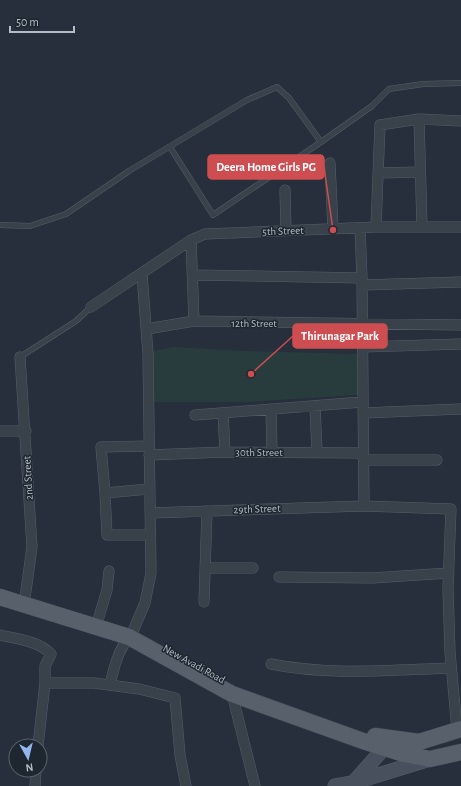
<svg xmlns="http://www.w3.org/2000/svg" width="461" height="786" font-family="'Alegreya Sans',sans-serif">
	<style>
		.green { fill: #293c3d }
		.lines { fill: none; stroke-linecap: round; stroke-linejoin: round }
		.service-casing { stroke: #575f69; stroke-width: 6 }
		.minor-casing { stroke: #575f69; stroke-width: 11 }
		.secondary-casing { stroke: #575f69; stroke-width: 15 }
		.primary-casing { stroke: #424a54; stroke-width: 17 }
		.service { stroke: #39414b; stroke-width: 5 }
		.minor { stroke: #39414b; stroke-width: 10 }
		.secondary { stroke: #48505e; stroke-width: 14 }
		.primary { stroke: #57606b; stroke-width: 16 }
		.labels { text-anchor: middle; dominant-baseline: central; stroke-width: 3; stroke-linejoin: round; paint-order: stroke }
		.street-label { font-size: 11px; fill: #b5bcc6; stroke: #1e2630 }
		.leader { fill: none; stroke: #ce4d50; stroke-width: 1.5 }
		.callout-dot { fill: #ce4d50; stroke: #1e2630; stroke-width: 1.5 }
		.callout { fill: #ce4d50; stroke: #ce4d50; stroke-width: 1.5 }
		.callout-label { font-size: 12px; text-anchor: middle; font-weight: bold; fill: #fff }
	</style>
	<rect width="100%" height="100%" fill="#262f3b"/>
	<path class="green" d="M 174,347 L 243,351 L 357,354 L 358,395 L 246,402 L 147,402 L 143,353 Z"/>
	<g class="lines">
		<defs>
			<path id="service" d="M 170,147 L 213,215 L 321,142
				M 0,225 L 30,226 L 66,214 L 129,171 L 247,100 L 277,87 L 289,98 L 321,142 L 372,106 L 389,89 L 423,84 L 461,83
				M 20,357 L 76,321 L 91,307"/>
			<path id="minor" d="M 419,119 L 422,227
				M 461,121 L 419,119 L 380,125 L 376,227 L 461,227
				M 330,163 L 333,229
				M 378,173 L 420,172
				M 285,190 L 286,230
				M 360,228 L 362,278 L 364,506
				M 191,240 L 194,321
				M 193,275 L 362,278
				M 362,285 L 461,282
				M 91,307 L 191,240 L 205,234 L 376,227
				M 147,329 L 194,321 L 461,325
				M 362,347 L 461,344
				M 20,357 L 32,547 L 25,598
				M 315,406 L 317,452
				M 271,409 L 272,452
				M 223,413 L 225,452
				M 363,413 L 461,409
				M 195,415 L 362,402
				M 0,431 L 26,431
				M 149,455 L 225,452 L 361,453 L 364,460 L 437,460
				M 149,489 L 105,493 L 107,535 L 149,535
				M 105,493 L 101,447 L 148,446
				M 150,513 L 364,506 L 451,509 L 448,588 L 450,652 L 457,730
				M 205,568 L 253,568
				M 279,577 L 372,578 L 449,573
				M 204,602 L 207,511
				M 98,620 L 107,590 L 109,571
				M 133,631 L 145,603 L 151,573 L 148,354 L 142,274
				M 0,635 C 17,639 39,641 51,654 L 45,666 L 45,683
				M 271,664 C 331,676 391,670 451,668
				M 110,685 C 114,667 118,651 129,637
				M 232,694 L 255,786
				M 38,746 L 45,683 L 94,683 L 139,689 L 175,698 L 180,755 L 186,786
				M 35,786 L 36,770"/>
			<path id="secondary" d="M 353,783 L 385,747 L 388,738
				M 335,786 L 352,783 L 430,759"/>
			<path id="primary" d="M 0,597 L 129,637 L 232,694 L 363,741 L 404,754 L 430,759 L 461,752
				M 375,736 L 419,742 L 461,729"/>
		</defs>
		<use href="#service" class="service-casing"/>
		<use href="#minor" class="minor-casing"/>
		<use href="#secondary" class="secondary-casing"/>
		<use href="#primary" class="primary-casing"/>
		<use href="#service" class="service"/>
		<use href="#minor" class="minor"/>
		<use href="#secondary" class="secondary"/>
		<use href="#primary" class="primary"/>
	</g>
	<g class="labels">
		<g class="street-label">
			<text transform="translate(283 231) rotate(-2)">5th Street</text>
			<text x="254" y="323">12th Street</text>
			<text x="259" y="452">30th Street</text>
			<text transform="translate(28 478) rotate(-93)">2nd Street</text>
			<text transform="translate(257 509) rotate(-2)">29th Street</text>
			<text transform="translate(194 664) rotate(29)">New Avadi Road</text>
		</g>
	</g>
	<path class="leader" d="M333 230L324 167M251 374L293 336"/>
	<g class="callout-dot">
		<circle cx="333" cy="230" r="4"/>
		<circle cx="251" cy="374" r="4"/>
	</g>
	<g class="callout">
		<rect x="208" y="155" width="116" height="24" rx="4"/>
		<rect x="293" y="324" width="94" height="24" rx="4"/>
	</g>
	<g class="callout-label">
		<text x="266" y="171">Deera Home Girls PG</text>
		<text x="340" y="340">Thirunagar Park</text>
	</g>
	<g transform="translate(28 758) rotate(172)"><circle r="19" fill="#1e2630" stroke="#5a626c"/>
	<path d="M0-3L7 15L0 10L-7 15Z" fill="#92b7ee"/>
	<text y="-6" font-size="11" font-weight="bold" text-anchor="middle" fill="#b5bcc6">N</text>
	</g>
	<path d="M10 26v6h64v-6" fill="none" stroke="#b5bcc6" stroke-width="2"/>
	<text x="16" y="26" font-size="12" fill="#b5bcc6" stroke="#1e2630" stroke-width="3" paint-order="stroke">50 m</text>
</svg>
